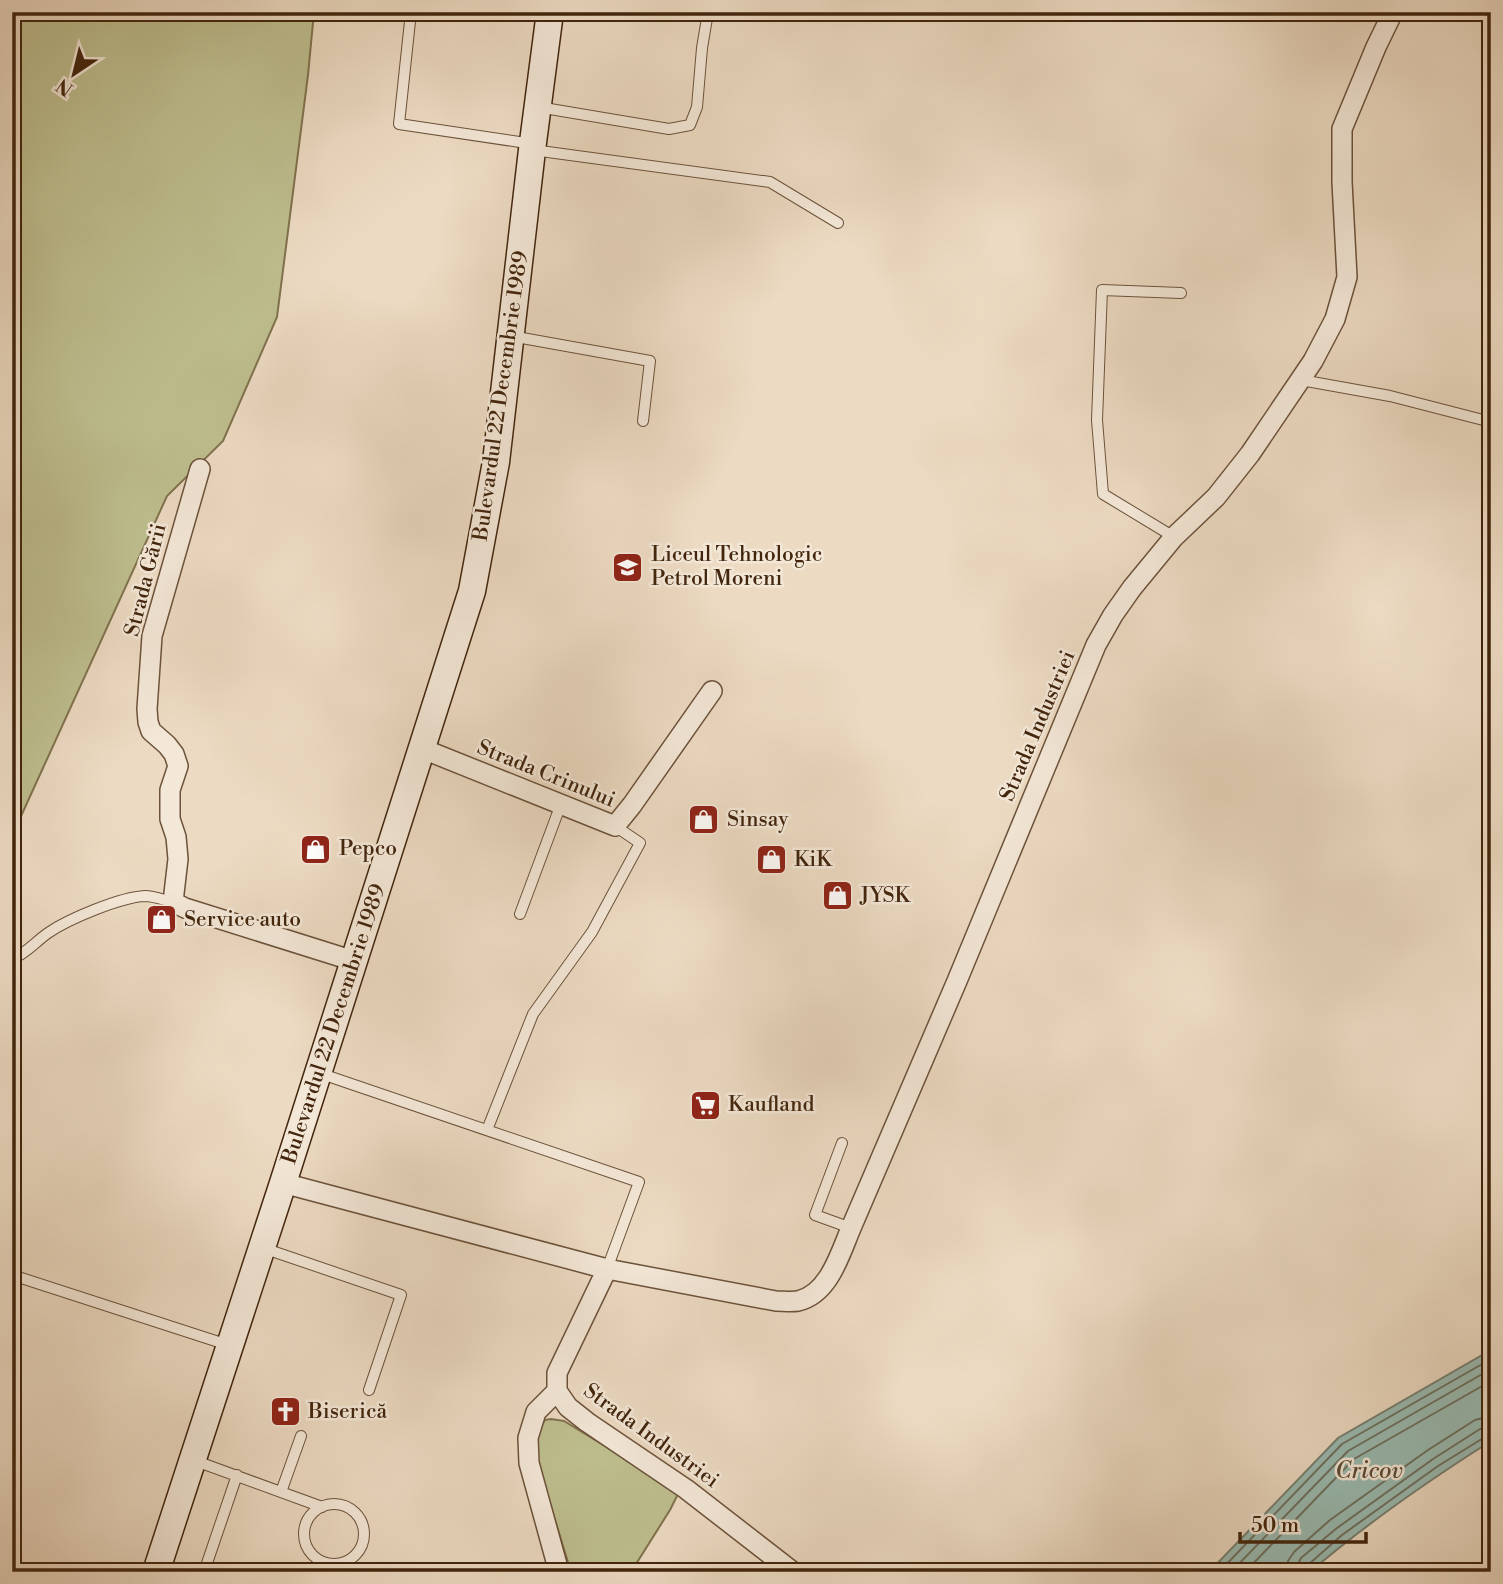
<svg xmlns="http://www.w3.org/2000/svg" width="1503" height="1584" font-family="'Libre Bodoni',serif">
	<style>
		.grass { fill: #bebe8f; stroke: #80724e; stroke-width: 2 }
		.water { fill: #99bbb2; stroke: #767f70; stroke-width: 2 }
		.lines { fill: none; stroke-linecap: round; stroke-linejoin: round }
		.shore { stroke: #6e7060; stroke-width: 2 }
		.lane-casing { stroke: #6c523a; stroke-width: 12 }
		.street-casing { stroke: #6c523a; stroke-width: 22 }
		.secondary-casing { stroke: #42250d; stroke-width: 29 }
		.lane { stroke: #f3e7d7; stroke-width: 10 }
		.street { stroke: #f3e7d7; stroke-width: 19 }
		.secondary { stroke: #f3e7d7; stroke-width: 26 }
		.labels { text-anchor: middle; dominant-baseline: central; stroke-width: 5; stroke-linejoin: round; paint-order: stroke }
		.street-label { font-size: 21px; fill: #42250d; stroke: #f3e7d7 }
		.poi-label { font-size: 21px; fill: #42250d; stroke: #f3e7d7; text-anchor: start }
		.water-label { font-size: 23px; font-style: italic; fill: #584a36; stroke: #f3e7d7 }
	</style>
	<rect width="100%" height="100%" fill="#ecdac2"/>
	<filter id="stains"><feTurbulence type="fractalNoise" baseFrequency=".00286" numOctaves="4"/><feColorMatrix values="0 0 0 0 .2 0 0 0 0 .09 0 0 0 0 .02 0 0 0 .5 -.17"/></filter>
	<radialGradient id="worn" r=".72"><stop offset=".6" stop-color="#630" stop-opacity="0"/><stop offset="1" stop-color="#630" stop-opacity=".3"/></radialGradient>
	<path class="grass" d="M 12,12 L 314,12 L 308,75 L 277,317 L 223,441 L 167,496 L 17,825 L 12,825 Z
		M 551,1419 L 564,1421 L 670,1486 L 678,1494 L 670,1510 L 631,1572 L 571,1572 L 536,1458 L 537,1433 L 545,1420 Z"/>
	<path class="water" d="M 1491,1350 L 1491,1441 C 1428,1481 1367,1523 1310,1572 L 1209,1572 L 1338,1438 Z"/>
	<g class="lines">
		<path class="shore" d="M 1219,1572 L 1342,1444 L 1491,1359
			M 1231,1572 L 1348,1451 L 1491,1369
			M 1245,1572 L 1354,1459 L 1491,1381
			M 1287,1572 L 1288,1561 L 1294,1552 L 1330,1520 L 1428,1450 L 1475,1420 L 1491,1416
			M 1297,1572 L 1298,1564 L 1301,1558 L 1337,1528 L 1433,1459 L 1480,1429 L 1491,1427
			M 1306,1572 L 1309,1564 L 1342,1535 L 1438,1466 L 1485,1437 L 1491,1436"/>
		<defs>
			<path id="lane" d="M 411,12 L 399,124 L 533,144
				M 538,107 L 669,129 L 690,125 L 697,107 L 702,48 L 708,12
				M 533,150 L 770,182 L 838,223
				M 511,336 L 650,361 L 643,421
				M 1301,380 L 1390,396 L 1491,422
				M 1174,537 L 1103,494 L 1097,420 L 1102,290 L 1181,293
				M 520,914 L 561,804
				M 12,959 C 26,954 35,942 48,933 C 68,919 121,897 145,896 C 154,896 164,900 173,902
				M 319,1073 L 639,1182 L 607,1269
				M 487,1130 L 533,1014 L 592,932 L 640,843 L 615,826
				M 842,1143 L 815,1215 L 851,1228
				M 263,1248 L 401,1295 L 369,1390
				M 12,1275 L 228,1345
				M 193,1460 L 322,1507
				M 281,1492 L 301,1436
				M304 1534a30 30 0 1 1 60 0a30 30 0 1 1-60 0Z
				M 204,1572 L 237,1475"/>
			<path id="street" d="M 200,469 L 152,636 L 147,709 L 148,722 L 151,731 L 167,745 L 174,754 L 178,766 L 170,790 L 170,819 L 176,837 L 178,859 L 173,902 L 185,908 L 354,961
				M 423,749 L 615,826 L 632,805 L 712,691
				M 283,1183 L 607,1269 L 776,1301 C 783,1301 791,1302 798,1301 C 829,1294 840,1254 851,1228 L 957,981 L 1096,645 L 1113,615 L 1132,588 L 1174,537 L 1216,497 L 1250,454 L 1313,361 L 1335,319 L 1347,277 L 1342,182 L 1342,129 L 1376,47 L 1393,12
				M 607,1269 L 557,1373 L 557,1391 L 568,1407 L 587,1422 L 686,1489 L 793,1572
				M 557,1391 L 536,1412 L 528,1438 L 529,1463 L 559,1572"/>
			<path id="secondary" d="M 156,1572 L 283,1183 L 472,591 L 496,462 L 532,150 L 550,12"/>
		</defs>
		<use href="#lane" class="lane-casing"/>
		<use href="#street" class="street-casing"/>
		<use href="#secondary" class="secondary-casing"/>
		<use href="#lane" class="lane"/>
		<use href="#street" class="street"/>
		<use href="#secondary" class="secondary"/>
	</g>
	<defs>
		<symbol id="school-square" viewBox="-11 -11 22 22"><rect x="-9" y="-9" width="18" height="18" rx="4" fill="#8f2418" stroke="#f3e7d7"/><path d="M0-5L7-2L0 1L-7-2ZM-4 1L0 2.5L4 1V4Q0 6-4 4Z" fill="#fff"/></symbol>
		<symbol id="shop-square" viewBox="-11 -11 22 22"><rect x="-9" y="-9" width="18" height="18" rx="4" fill="#8f2418" stroke="#f3e7d7"/><path d="M-5-2.5h2.3a2.7 3.5 0 0 1 5.4 0H5L5.5 6h-11ZM-1.5-2.5h3a1.5 2.3 0 0 0-3 0Z" fill="#fff"/></symbol>
		<symbol id="supermarket-square" viewBox="-11 -11 22 22"><rect x="-9" y="-9" width="18" height="18" rx="4" fill="#8f2418" stroke="#f3e7d7"/><path d="M-6-5.5h2.5l.6 2H6L4.5 2H-2.5L-4.4-4H-6ZM-1.5 3.2a1.3 1.3 0 1 0 .1 0ZM3 3.2a1.3 1.3 0 1 0 .1 0Z" fill="#fff"/></symbol>
		<symbol id="church-square" viewBox="-11 -11 22 22"><rect x="-9" y="-9" width="18" height="18" rx="4" fill="#8f2418" stroke="#f3e7d7"/><path d="M-1.2-6h2.4v3.5h3.3v2.4h-3.3V6h-2.4V-.1h-3.3v-2.4h3.3Z" fill="#fff"/></symbol>
	</defs>
	<g fill-rule="evenodd">
		<use href="#school-square" x="610" y="550" width="35" height="35"/>
		<use href="#shop-square" x="686" y="802" width="35" height="35"/>
		<use href="#shop-square" x="298" y="832" width="35" height="35"/>
		<use href="#shop-square" x="754" y="842" width="35" height="35"/>
		<use href="#shop-square" x="820" y="878" width="35" height="35"/>
		<use href="#shop-square" x="144" y="902" width="35" height="35"/>
		<use href="#supermarket-square" x="688" y="1088" width="35" height="35"/>
		<use href="#church-square" x="268" y="1394" width="35" height="35"/>
	</g>
	<g class="labels">
		<g class="street-label">
			<text transform="translate(501 396) rotate(-82)">Bulevardul 22 Decembrie 1989</text>
			<text transform="translate(146 580) rotate(-76)">Strada Gării</text>
			<text transform="translate(1038 726) rotate(-67)">Strada Industriei</text>
			<text transform="translate(546 774) rotate(22)">Strada Crinului</text>
			<text transform="translate(334 1024) rotate(-72)">Bulevardul 22 Decembrie 1989</text>
			<text transform="translate(651 1436) rotate(36)">Strada Industriei</text>
		</g>
		<g class="poi-label">
			<text x="651" y="555">Liceul Tehnologic<tspan x="651" dy="24">Petrol Moreni</tspan></text>
			<text x="727" y="820">Sinsay</text>
			<text x="339" y="849">Pepco</text>
			<text x="794" y="860">KiK</text>
			<text x="860" y="896">JYSK</text>
			<text x="184" y="920">Service auto</text>
			<text x="728" y="1105">Kaufland</text>
			<text x="308" y="1412">Biserică</text>
		</g>
		<g class="water-label">
			<text x="1369" y="1471">Cricov</text>
		</g>
	</g>
	<rect width="1503" height="1584" fill="none" stroke="#ecdac2" stroke-width="42"/>
	<rect x="14" y="14" width="1475" height="1556" fill="none" stroke="#42250d" stroke-width="3.5"/>
	<rect x="21" y="21" width="1461" height="1542" fill="none" stroke="#42250d" stroke-width="2"/>
	<g transform="translate(74 74) rotate(215)" stroke="#f3e7d7" stroke-width="5" paint-order="stroke">
	<path d="M0-5L12 26L0 18L-12 26Z" fill="#42250d"/>
	<text y="-10" font-size="19" font-weight="bold" text-anchor="middle" fill="#42250d">N</text>
	</g>
	<path d="M1240 1532v10h126v-10" fill="none" stroke="#42250d" stroke-width="3.5"/>
	<text x="1251" y="1532" font-size="21" fill="#42250d" stroke="#f3e7d7" stroke-width="5" paint-order="stroke">50 m</text>
	<rect width="100%" height="100%" filter="url(#stains)"/>
	<rect width="100%" height="100%" fill="url(#worn)"/>
</svg>
